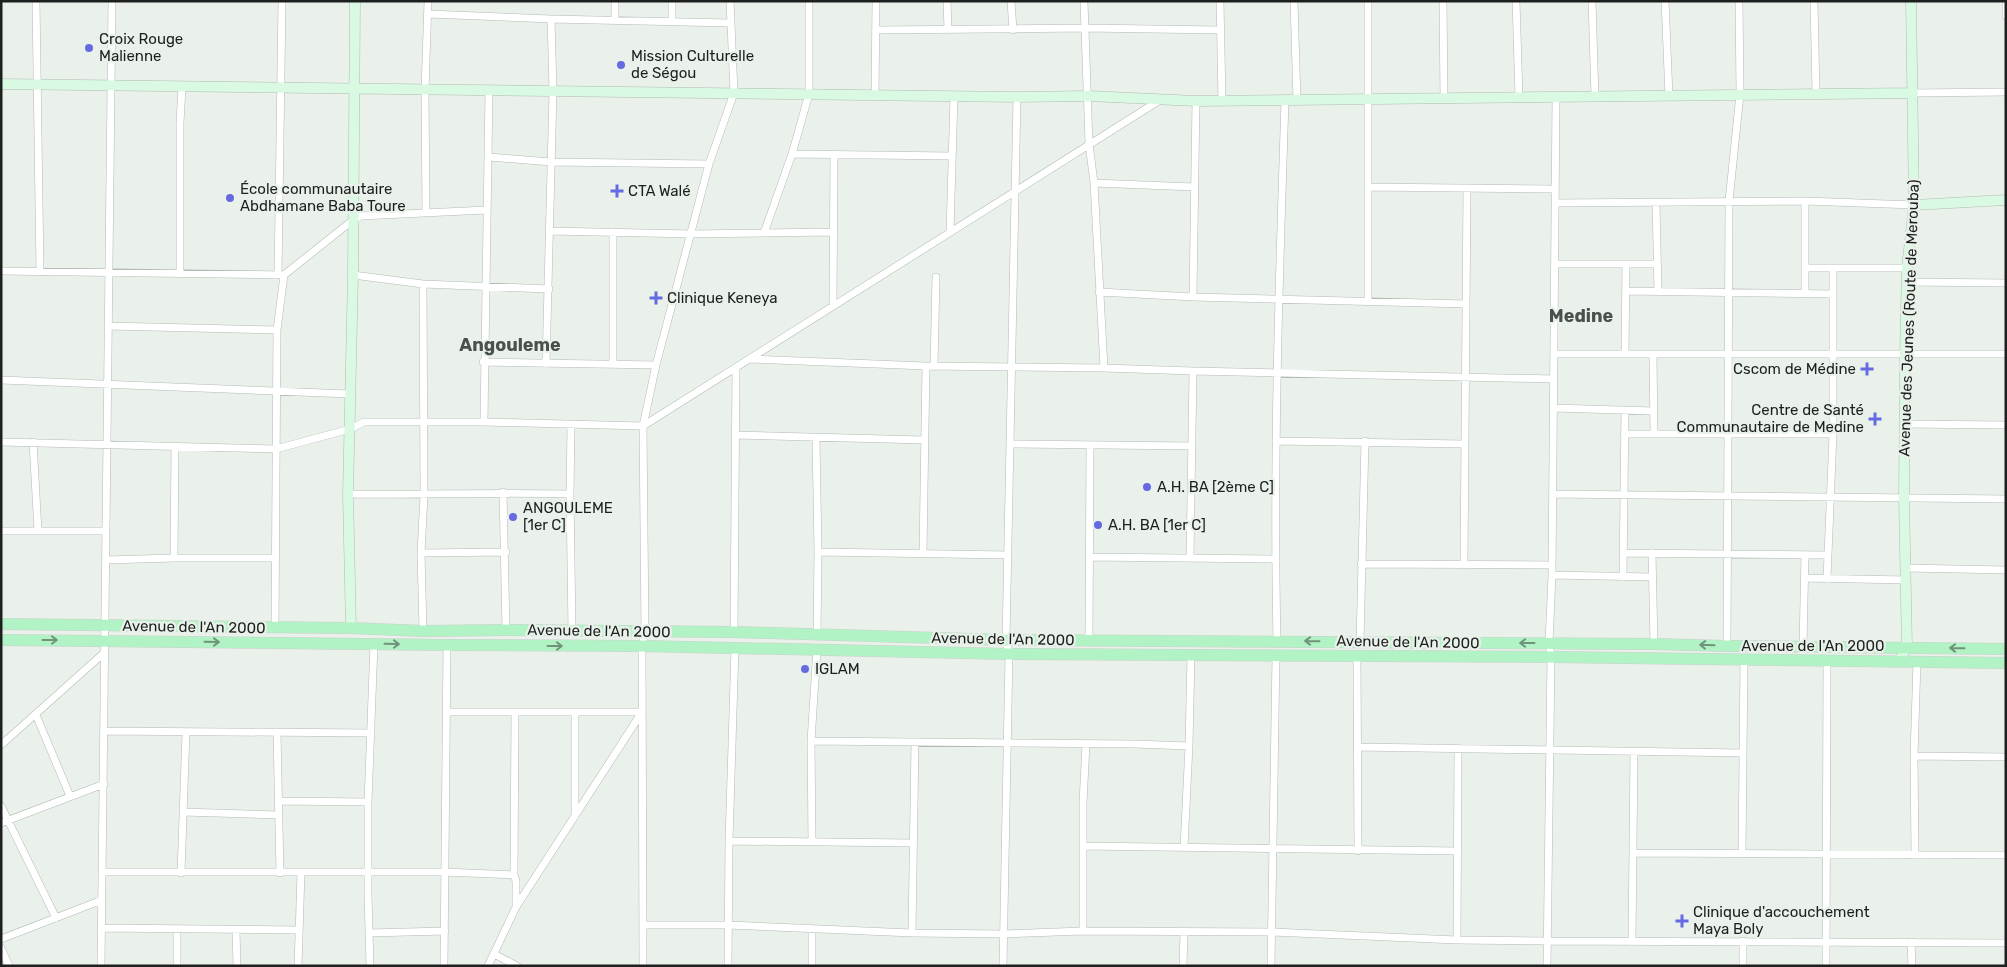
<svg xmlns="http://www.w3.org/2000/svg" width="2007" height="967" font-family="Rubik,sans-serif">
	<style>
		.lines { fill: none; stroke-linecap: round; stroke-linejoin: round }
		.street-casing { stroke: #b3bbb4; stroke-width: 8 }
		.secondary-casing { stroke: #b3bbb4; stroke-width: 11 }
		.primary-casing { stroke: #cdcece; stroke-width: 12 }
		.street { stroke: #fff; stroke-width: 7 }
		.secondary { stroke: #d9f9e2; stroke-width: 10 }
		.primary { stroke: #b2f3c5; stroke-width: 11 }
		.oneway { stroke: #6f947a }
		.poi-dot { fill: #6569e2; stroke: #e9f1ea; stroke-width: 2 }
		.labels { text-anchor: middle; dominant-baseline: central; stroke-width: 4.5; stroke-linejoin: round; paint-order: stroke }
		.poi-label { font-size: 15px; fill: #1d201e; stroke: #e9f1ea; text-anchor: start }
		.street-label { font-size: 15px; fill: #1d201e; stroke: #e9f1ea }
		.quarter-label { font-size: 18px; font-weight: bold; fill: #4a514c; stroke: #e9f1ea }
	</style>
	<rect width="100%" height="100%" fill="#e9f1ea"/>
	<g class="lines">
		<defs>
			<path id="street" d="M 36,1 L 40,271
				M 947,1 L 948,30
				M 1011,1 L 1013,30
				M 1084,1 L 1089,144 L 1094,183 L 1104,368
				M 1220,1 L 1222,101
				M 1294,1 L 1297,101
				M 1368,1 L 1368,300
				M 1443,1 L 1444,99
				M 1516,1 L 1519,97
				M 1592,1 L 1595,97
				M 1665,1 L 1669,96
				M 1814,1 L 1816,94
				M 2006,1 L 2006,16
				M 428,14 L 551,19 L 730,23
				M 615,20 L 615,1
				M 672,22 L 672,1
				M 876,30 L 1085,28 L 1220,30
				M 1913,93 L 2006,92
				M 875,95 L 876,1
				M 792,154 L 952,156
				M 489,157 L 551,162 L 709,164
				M 1094,183 L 1194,187
				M 1368,187 L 1555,189
				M 1656,202 L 1658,291
				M 1555,203 L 1805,201 L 1914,205
				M 426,213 L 425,90 L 428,1
				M 550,231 L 691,234 L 833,232
				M 613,232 L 613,364
				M 950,232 L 954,96
				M 764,233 L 792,154 L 809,94 L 809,1
				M 1555,264 L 1657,264
				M 1805,268 L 1907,268
				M 1,271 L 284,275 L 353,220 L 361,216 L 486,210
				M 180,273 L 180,123 L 182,87
				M 278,275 L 282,1
				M 353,275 L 423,284 L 549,289
				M 1907,282 L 2006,283
				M 423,284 L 424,495 L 421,553 L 423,631
				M 1626,291 L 1833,294
				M 1099,292 L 1193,297 L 1466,304
				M 1805,293 L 1805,201
				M 1193,297 L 1196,101
				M 833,306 L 834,155
				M 108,326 L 277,330
				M 1554,354 L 2006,354
				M 1625,354 L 1626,264
				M 1653,354 L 1654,434
				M 750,359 L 926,366 L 1104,368 L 1193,371 L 1554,379
				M 483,362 L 656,365
				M 546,364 L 553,91 L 551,19
				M 934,366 L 936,277
				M 1,380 L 350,394
				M 1553,408 L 1654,411
				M 484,422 L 489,90
				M 1904,424 L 2006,425
				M 571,425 L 570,494 L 572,631
				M 1624,434 L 1833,434
				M 735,435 L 924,440
				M 816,438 L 818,552 L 817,636
				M 1277,441 L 1464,444
				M 1,442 L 276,449 L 350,429 L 364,422 L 484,422 L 643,426 L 1160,100
				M 33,442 L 38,531
				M 1010,444 L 1192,446
				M 503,492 L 506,630
				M 348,494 C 422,495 496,492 570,494
				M 1553,494 L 2006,499
				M 1,531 L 106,531
				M 818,552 L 1008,555
				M 421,553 L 506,552
				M 923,553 L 926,366
				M 1624,553 L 1828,555
				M 1652,553 L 1654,644
				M 1089,557 L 1275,559
				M 174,558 L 275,558
				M 1190,558 L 1193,371
				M 106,560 L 174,558 L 175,446
				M 1464,563 L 1467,188
				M 1361,564 L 1552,565
				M 1906,568 L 2006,570
				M 1552,575 L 1652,577
				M 1623,577 L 1625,411
				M 1805,578 L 1906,580
				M 1827,579 L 1833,434 L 1833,268
				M 275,628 L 277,330 L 284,275
				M 734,632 L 736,368
				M 1089,640 L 1090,446
				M 1277,640 C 1273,461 1279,281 1285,101
				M 1360,642 L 1365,441
				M 1727,646 L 1729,201 L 1740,94 L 1739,1
				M 1803,646 L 1805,556
				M 1357,656 L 1358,851
				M 447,712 L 642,712
				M 515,712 L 514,875 L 516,881 L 516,907
				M 575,712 L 575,816
				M 36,715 L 70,796
				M 104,731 L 371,733
				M 277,732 L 280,873
				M 811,741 L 1134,744 L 1189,746
				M 1,745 L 105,652
				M 1358,747 L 1742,753
				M 1914,756 L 2006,757
				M 279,801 L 368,802
				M 1,806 L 56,918
				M 183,812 L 279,815
				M 1,823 L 104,784
				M 729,841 L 912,843
				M 812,842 L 811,741 L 817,649
				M 1083,846 L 1458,851
				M 1184,847 L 1189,746 L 1191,655
				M 1633,853 L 2006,855
				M 1742,854 L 1744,660
				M 1915,855 L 1914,756 L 1917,662
				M 102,872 L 444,872 L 514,875
				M 181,873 L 186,732
				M 644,925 L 728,925 L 912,933 L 1004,934 L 1083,931 L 1272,932 L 1457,940 L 1548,941 L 2006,943
				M 101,928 L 298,930
				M 812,929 L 812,966
				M 236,930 L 237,966
				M 1083,931 L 1083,803 L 1086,744
				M 369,933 L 445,931
				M 912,933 L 915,742
				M 1,939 L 102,900
				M 1457,940 L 1458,748
				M 1632,942 L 1634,751
				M 1911,942 L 1912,966
				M 1,948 L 9,966
				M 494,954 L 517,966
				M 101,966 L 112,1
				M 177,966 L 177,929
				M 298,966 L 301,873
				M 370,966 L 368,896 L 368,802 L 374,644
				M 444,966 L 447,645
				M 488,966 L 516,907 L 642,712
				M 643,966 L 642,646 L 645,631 L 643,426 L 656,365 L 709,164 L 734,93 L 730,1
				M 728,966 L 729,841 L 735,648
				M 1003,966 L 1009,654 L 1006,640 L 1017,97
				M 1183,966 L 1184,932
				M 1271,966 L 1276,656
				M 1547,966 L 1551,657 L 1549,643 L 1552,575 L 1556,98
				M 1743,966 L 1743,941
				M 1826,966 L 1827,662"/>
			<path id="secondary" d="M 1,84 L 1017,97 L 1089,96 L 1196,101 L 1913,93
				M 1914,205 L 2006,200
				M 351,628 L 348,494 L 353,275 L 355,1
				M 1898,662 L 1907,647 L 1904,498 L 1905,354 L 1907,268 L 1914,205 L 1911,1"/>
			<path id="primary" d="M 1,624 L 351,628 L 423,631 L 506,630 L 734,632 L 1006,640 L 1654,644 L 1727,646 L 2006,649
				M 1,640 L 447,645 L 642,646 L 1009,654 L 1551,657 L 2006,663"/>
		</defs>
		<use href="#street" class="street-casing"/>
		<use href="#secondary" class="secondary-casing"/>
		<use href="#primary" class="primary-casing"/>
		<use href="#street" class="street"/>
		<use href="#secondary" class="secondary"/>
		<use href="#primary" class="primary"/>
	</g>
	<defs><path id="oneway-shaft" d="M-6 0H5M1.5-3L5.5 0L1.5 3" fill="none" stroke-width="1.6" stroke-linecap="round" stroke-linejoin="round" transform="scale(1.25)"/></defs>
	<g class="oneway">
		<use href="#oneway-shaft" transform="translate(50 640)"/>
		<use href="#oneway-shaft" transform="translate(1312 641) rotate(-179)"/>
		<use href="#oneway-shaft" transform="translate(212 642) rotate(1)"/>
		<use href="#oneway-shaft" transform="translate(1527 643) rotate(-180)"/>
		<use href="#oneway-shaft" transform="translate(392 644) rotate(1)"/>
		<use href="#oneway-shaft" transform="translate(1707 645) rotate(-178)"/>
		<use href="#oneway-shaft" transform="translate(555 646)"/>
		<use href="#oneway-shaft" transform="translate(1957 648) rotate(-179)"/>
	</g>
	<g class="poi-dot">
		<circle cx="89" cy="48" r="5"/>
		<circle cx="621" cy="65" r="5"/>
		<path d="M614.5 183.5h5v5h5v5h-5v5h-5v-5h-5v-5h5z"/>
		<circle cx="230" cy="198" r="5"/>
		<path d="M653.5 290.5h5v5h5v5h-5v5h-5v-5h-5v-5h5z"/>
		<path d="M1864.5 361.5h5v5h5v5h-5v5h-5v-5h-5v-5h5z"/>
		<path d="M1872.5 411.5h5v5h5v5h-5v5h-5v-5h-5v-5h5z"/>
		<circle cx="1147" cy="487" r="5"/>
		<circle cx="513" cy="517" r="5"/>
		<circle cx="1098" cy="525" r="5"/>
		<circle cx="805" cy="669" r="5"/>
		<path d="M1679.5 913.5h5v5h5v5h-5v5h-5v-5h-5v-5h5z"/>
	</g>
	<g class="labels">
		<g class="poi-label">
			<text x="99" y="39">Croix Rouge<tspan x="99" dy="17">Malienne</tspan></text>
			<text x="631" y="56">Mission Culturelle<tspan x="631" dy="17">de Ségou</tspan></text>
			<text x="240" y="189">École communautaire<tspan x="240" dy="17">Abdhamane Baba Toure</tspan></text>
			<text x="628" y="191">CTA Walé</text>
			<text x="667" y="298">Clinique Keneya</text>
			<text x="1856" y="369" text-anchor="end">Cscom de Médine</text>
			<text x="1864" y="410" text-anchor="end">Centre de Santé<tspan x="1864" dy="17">Communautaire de Medine</tspan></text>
			<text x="1157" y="487">A.H. BA [2ème C]</text>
			<text x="523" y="508">ANGOULEME<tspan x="523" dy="17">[1er C]</tspan></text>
			<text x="1108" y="525">A.H. BA [1er C]</text>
			<text x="815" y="669">IGLAM</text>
			<text x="1693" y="912">Clinique d'accouchement<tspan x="1693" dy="17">Maya Boly</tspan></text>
		</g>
		<g class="street-label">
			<text transform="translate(1909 318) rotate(-88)">Avenue des Jeunes (Route de Merouba)</text>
			<text transform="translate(194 627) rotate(1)">Avenue de l'An 2000</text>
			<text transform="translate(599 631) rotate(1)">Avenue de l'An 2000</text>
			<text transform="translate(1003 639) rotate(1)">Avenue de l'An 2000</text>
			<text transform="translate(1408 642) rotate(1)">Avenue de l'An 2000</text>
			<text x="1813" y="646">Avenue de l'An 2000</text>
		</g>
		<g class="quarter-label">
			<text x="1581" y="316">Medine</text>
			<text x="510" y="345">Angouleme</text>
		</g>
	</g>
	<rect width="2007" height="967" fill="none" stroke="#1d201e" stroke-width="5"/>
</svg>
